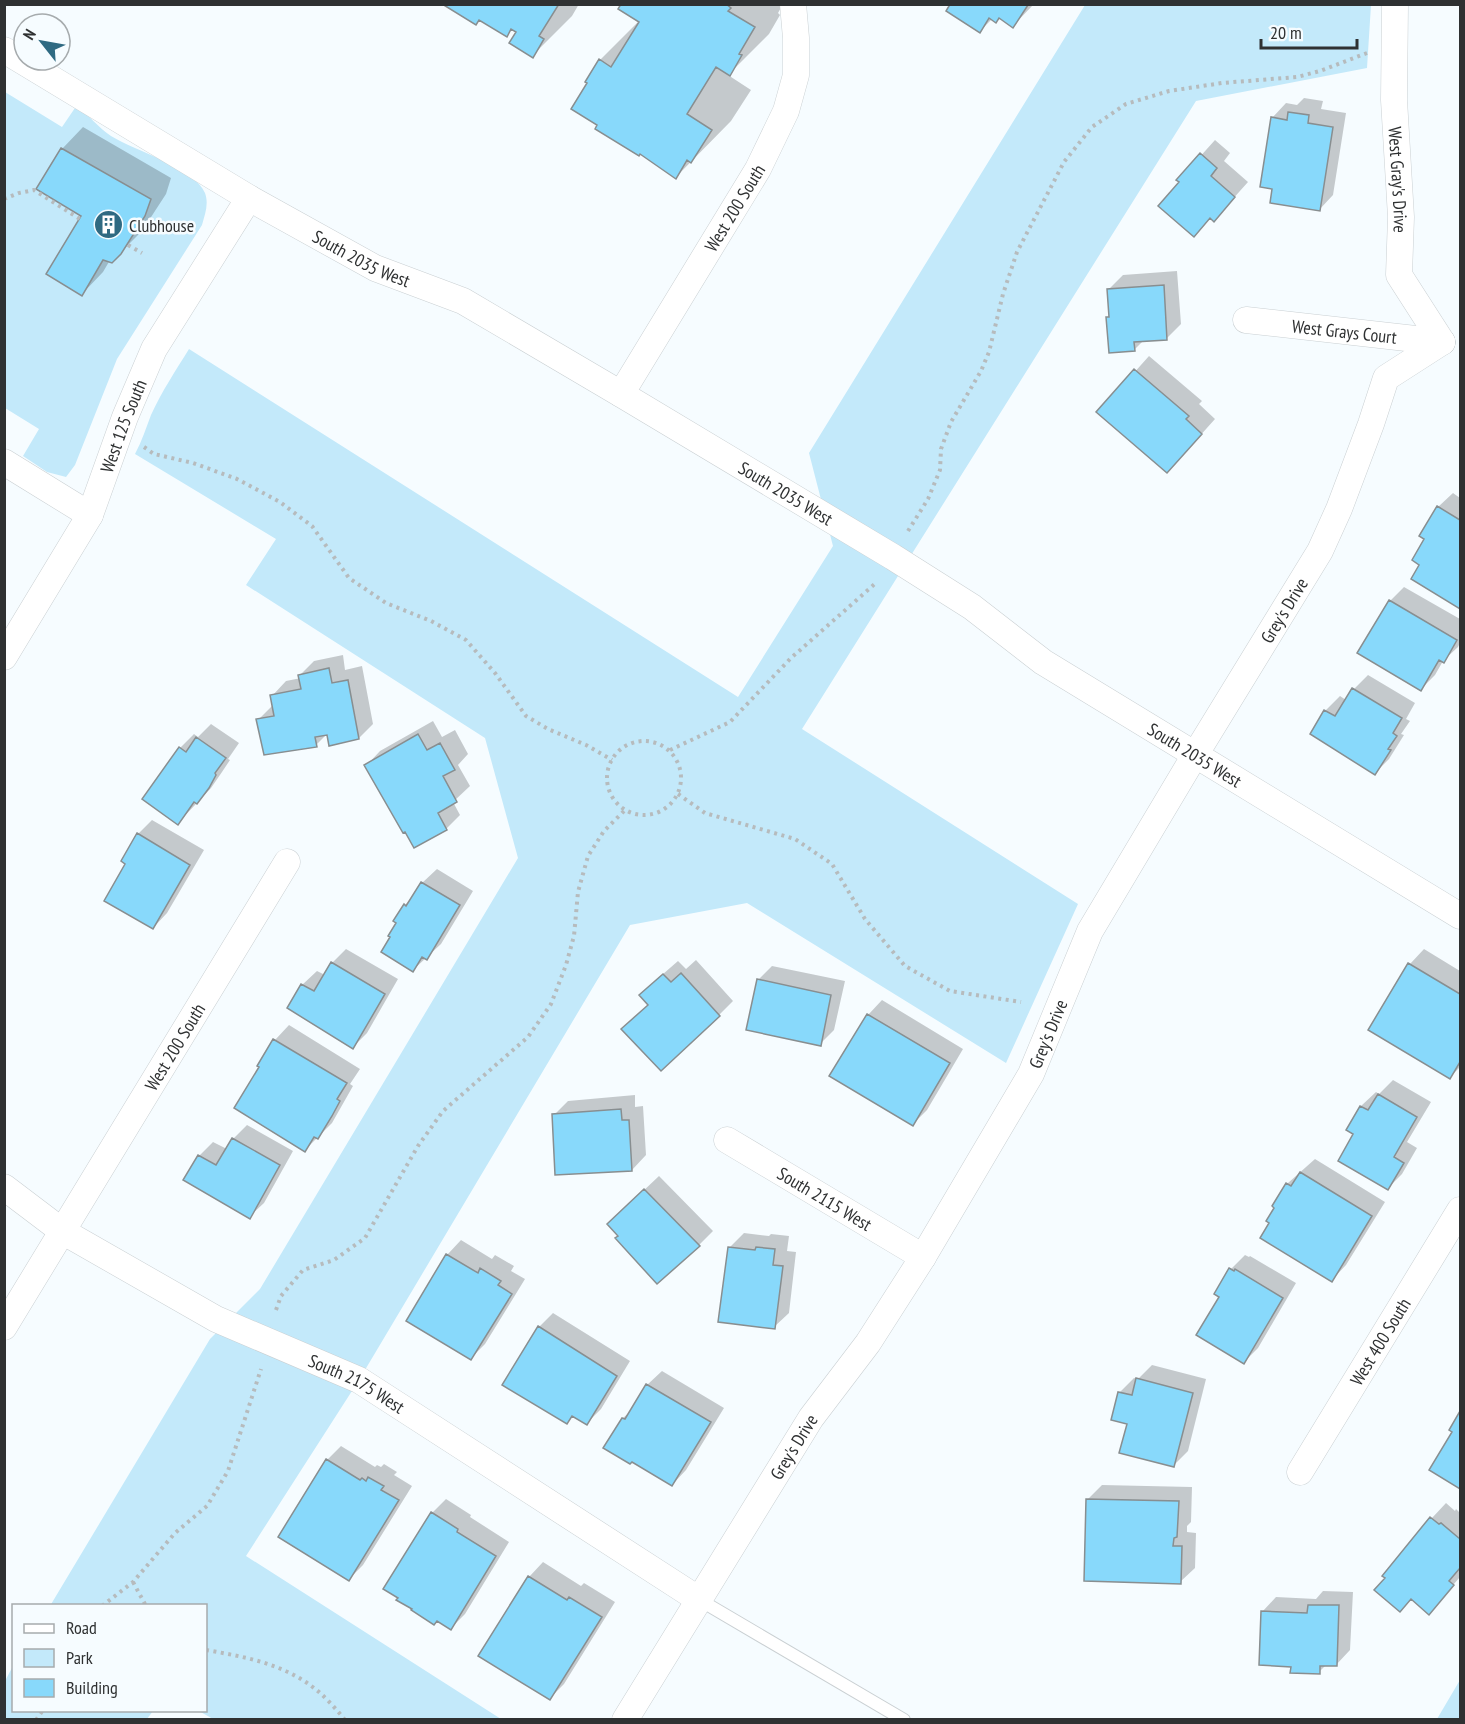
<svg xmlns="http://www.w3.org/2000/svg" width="1465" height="1724" font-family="'PT Sans Narrow',sans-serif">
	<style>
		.green { fill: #c3e9fa }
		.shadow { fill: #0003 }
		.building { fill: #88d9fb; stroke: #888e90; stroke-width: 1.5 }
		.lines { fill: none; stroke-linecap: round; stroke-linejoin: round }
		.service-casing { stroke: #cad0d3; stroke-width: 14 }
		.minor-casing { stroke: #cad0d3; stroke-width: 27 }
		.path { stroke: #b6bbbd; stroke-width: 4; stroke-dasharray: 3 4.5; stroke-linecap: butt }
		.service { stroke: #fff; stroke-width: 12 }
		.minor { stroke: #fff; stroke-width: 26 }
		.labels { text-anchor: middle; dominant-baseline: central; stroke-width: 5; stroke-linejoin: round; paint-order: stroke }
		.street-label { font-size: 18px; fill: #2f3132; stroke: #f6fcff }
		.poi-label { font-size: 18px; fill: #2f3132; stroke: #f6fcff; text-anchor: start }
	</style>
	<rect width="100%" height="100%" fill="#f6fcff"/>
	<path class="green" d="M 1085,5 L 1371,5 L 1367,68 L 1196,101 L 802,729 L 1078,904 L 1006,1063 L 747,903 L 630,925 L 359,1380 L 246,1556 L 501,1719 L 213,1719 L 199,1711 L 206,1710 L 206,1606 L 50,1606 L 210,1339 L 260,1289 L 518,858 L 485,738 L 246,585 L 276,539 L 135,454 C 142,441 146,428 151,415 C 162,391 176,370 189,349 L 738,697 L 833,546 L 809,453 Z
		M 5,92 L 62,127 L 77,105 C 88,115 99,128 111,136 C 135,151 195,168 205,193 C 209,204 205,214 202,225 L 117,359 L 75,465 L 66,477 L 47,472 L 23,456 L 39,429 L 5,408 Z
		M 13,1666 L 14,1710 L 153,1711 L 147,1719 L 5,1719 L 5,1681 Z
		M 1460,1680 L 1460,1719 L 1437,1719 Z"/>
	<path class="shadow" d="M 445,4 L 579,4 L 572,16 L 532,56 L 518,32 L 513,29 L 507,35 L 480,19 Z
		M 622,4 L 783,4 L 778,13 L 780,15 L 769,34 L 728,75 L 751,90 L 731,121 L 676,177 L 600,60 L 640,20 Z
		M 950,4 L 1034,4 L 1013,26 L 1000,17 L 992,19 L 980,31 Z
		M 1304,98 L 1323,101 L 1321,109 L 1346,113 L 1333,195 L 1319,210 L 1274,188 L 1272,118 L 1286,103 L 1297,105 Z
		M 83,127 L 171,178 L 166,194 L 142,231 L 112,261 L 110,260 L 103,272 L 82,294 L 84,216 L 38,188 L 62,149 Z
		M 1215,140 L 1230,153 L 1224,161 L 1248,182 L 1214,220 L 1179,180 Z
		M 1177,271 L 1181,324 L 1167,338 L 1144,340 L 1134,350 L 1108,318 L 1111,314 L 1109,289 L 1123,275 Z
		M 1149,356 L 1202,401 L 1199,404 L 1215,419 L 1181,457 L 1099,412 Z
		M 1453,493 L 1460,498 L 1460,607 L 1413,579 L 1421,565 L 1426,538 L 1438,507 Z
		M 1404,587 L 1460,619 L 1460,643 L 1458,647 L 1443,661 L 1435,675 L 1421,689 L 1390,601 Z
		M 343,655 L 345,670 L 362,666 L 373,724 L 359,738 L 328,733 L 316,745 L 258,720 L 273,705 L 272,696 L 286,681 L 301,678 L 300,675 L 314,661 Z
		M 1368,675 L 1415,703 L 1406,719 L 1410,721 L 1401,734 L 1404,735 L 1389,759 L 1375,773 L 1312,734 L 1326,710 L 1340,696 L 1346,700 L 1354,689 Z
		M 433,721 L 442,737 L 455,730 L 468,754 L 458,765 L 470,786 L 453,802 L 460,815 L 446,829 L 366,766 L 380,751 Z
		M 211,724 L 239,743 L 228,759 L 230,760 L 222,772 L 211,788 L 178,823 L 180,748 L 194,734 L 198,737 Z
		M 152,820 L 204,850 L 167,913 L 153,928 L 127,863 L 138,834 Z
		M 437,869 L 473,891 L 441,944 L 413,970 L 392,937 L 398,922 L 395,921 L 405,905 L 415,895 L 422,883 Z
		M 346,949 L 398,979 L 367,1033 L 353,1047 L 289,1008 L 302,985 L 317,971 L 325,975 L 332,963 Z
		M 1424,949 L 1460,971 L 1460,1067 L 1450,1077 L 1370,1029 L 1410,964 Z
		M 696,960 L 733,1001 L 719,1015 L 649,1004 L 655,981 L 678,961 L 686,969 Z
		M 772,966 L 845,981 L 834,1030 L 820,1044 L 758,980 Z
		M 882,1000 L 963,1049 L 927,1110 L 913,1124 L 831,1076 L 868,1015 Z
		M 289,1025 L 360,1069 L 350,1084 L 353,1086 L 332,1123 L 305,1150 L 259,1066 L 275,1040 Z
		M 1393,1080 L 1431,1102 L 1407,1142 L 1417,1148 L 1402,1174 L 1388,1188 L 1355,1134 L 1348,1129 L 1361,1106 L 1376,1092 L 1379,1094 Z
		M 635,1095 L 635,1107 L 643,1106 L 646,1155 L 632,1170 L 554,1115 L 568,1101 Z
		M 247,1125 L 293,1151 L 264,1203 L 249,1217 L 199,1156 L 213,1142 L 227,1149 L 233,1139 Z
		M 1315,1159 L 1385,1202 L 1346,1265 L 1332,1280 L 1271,1222 L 1276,1207 L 1274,1206 L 1288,1183 Z
		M 659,1176 L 713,1231 L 699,1245 L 619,1236 L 623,1210 Z
		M 744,1233 L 769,1236 L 771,1234 L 789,1236 L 787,1251 L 796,1252 L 789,1313 L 774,1327 L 729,1248 Z
		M 461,1240 L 492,1259 L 495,1255 L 514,1266 L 511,1271 L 525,1279 L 485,1344 L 471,1358 L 408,1320 L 447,1255 Z
		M 1245,1255 L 1249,1257 L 1250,1256 L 1296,1283 L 1258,1348 L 1244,1362 L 1221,1297 L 1216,1294 L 1231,1269 Z
		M 553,1313 L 630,1361 L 601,1409 L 587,1423 L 574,1415 L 567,1422 L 539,1327 Z
		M 1152,1365 L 1206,1379 L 1188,1451 L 1174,1465 L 1129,1423 L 1120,1392 L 1134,1378 L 1138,1379 Z
		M 662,1371 L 724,1408 L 686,1470 L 672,1485 L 623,1418 L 634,1408 L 647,1385 Z
		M 1460,1414 L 1460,1487 L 1431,1470 L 1454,1431 L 1451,1429 Z
		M 341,1446 L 375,1467 L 377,1465 L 381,1467 L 384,1464 L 397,1472 L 394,1475 L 412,1486 L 363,1565 L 349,1579 L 327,1460 Z
		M 1102,1485 L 1192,1487 L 1191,1522 L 1187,1526 L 1187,1532 L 1196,1533 L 1195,1568 L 1180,1582 L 1088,1499 Z
		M 446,1499 L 471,1515 L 470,1517 L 509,1542 L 465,1614 L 451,1628 L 414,1608 L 400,1598 L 432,1513 Z
		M 1446,1503 L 1455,1511 L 1456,1509 L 1460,1513 L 1460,1577 L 1429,1613 L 1385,1575 L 1432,1518 Z
		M 543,1562 L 581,1586 L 584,1583 L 615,1602 L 564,1684 L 550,1698 L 480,1655 L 529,1577 Z
		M 1323,1591 L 1353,1592 L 1350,1650 L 1336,1665 L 1327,1664 L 1319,1672 L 1292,1665 L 1262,1612 L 1276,1597 L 1316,1599 Z"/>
	<path class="building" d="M 442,4 L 559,4 L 539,36 L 544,39 L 533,58 L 509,43 L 516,32 L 511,29 L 507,37 L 479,20 L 476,25 Z
		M 621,4 L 726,4 L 731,8 L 728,11 L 755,27 L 739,54 L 742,55 L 730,76 L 716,67 L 687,114 L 712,130 L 691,163 L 687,160 L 676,179 L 640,154 L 639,156 L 595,129 L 597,125 L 571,109 L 587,83 L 585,82 L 599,59 L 611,67 L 639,22 L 618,9 Z
		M 947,4 L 1027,4 L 1028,5 L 1013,28 L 999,18 L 996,23 L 989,18 L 980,33 L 946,11 L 949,6 Z
		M 1288,112 L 1309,115 L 1308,123 L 1333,127 L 1320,211 L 1270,203 L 1272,189 L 1260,187 L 1271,117 L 1287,120 Z
		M 61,148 L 151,199 L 145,216 L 121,254 L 112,263 L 103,260 L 82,296 L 46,274 L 81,216 L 36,189 Z
		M 1200,153 L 1217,168 L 1211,176 L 1235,197 L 1214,222 L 1210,218 L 1194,237 L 1158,206 L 1179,182 L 1176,180 Z
		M 1164,285 L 1167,340 L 1134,342 L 1135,351 L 1109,353 L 1106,317 L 1109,317 L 1107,289 Z
		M 1134,369 L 1189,416 L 1186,419 L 1202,434 L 1167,473 L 1096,412 Z
		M 1437,506 L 1460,520 L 1460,609 L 1411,579 L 1419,565 L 1412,560 L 1424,539 L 1419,536 Z
		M 1389,600 L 1457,640 L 1444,663 L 1439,660 L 1421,691 L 1357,653 Z
		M 329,668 L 332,683 L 348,680 L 359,739 L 329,746 L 327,735 L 315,737 L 317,747 L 264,755 L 256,719 L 274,716 L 270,695 L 301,689 L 298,675 Z
		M 1352,688 L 1402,718 L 1393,733 L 1397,736 L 1388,749 L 1391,750 L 1375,775 L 1310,734 L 1324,710 L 1335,716 Z
		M 418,734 L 427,750 L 440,743 L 455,770 L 443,776 L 457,802 L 438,813 L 447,830 L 414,848 L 405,832 L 403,833 L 364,765 Z
		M 196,737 L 226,758 L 215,773 L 216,775 L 209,788 L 197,804 L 194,802 L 178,825 L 142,799 L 179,747 L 186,752 Z
		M 137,833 L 190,865 L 153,929 L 104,901 L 125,864 L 121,861 Z
		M 421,882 L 460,905 L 427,960 L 422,957 L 413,972 L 381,952 L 390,937 L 388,936 L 396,923 L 393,921 L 404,904 L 406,906 Z
		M 331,962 L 385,994 L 353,1049 L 287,1008 L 301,984 L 314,991 Z
		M 1408,963 L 1460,994 L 1460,1062 L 1450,1079 L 1368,1030 Z
		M 681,973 L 720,1016 L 661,1071 L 621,1029 L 648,1005 L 639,995 L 663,974 L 671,982 Z
		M 757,979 L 831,995 L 821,1046 L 746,1030 Z
		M 867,1014 L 950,1063 L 913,1126 L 829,1076 Z
		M 273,1039 L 347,1083 L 337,1099 L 340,1101 L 332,1116 L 318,1139 L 314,1137 L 305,1152 L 234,1108 L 259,1067 L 257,1066 Z
		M 1378,1094 L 1417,1117 L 1394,1157 L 1404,1163 L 1388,1190 L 1338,1161 L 1353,1134 L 1346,1130 L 1360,1106 L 1368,1110 Z
		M 621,1109 L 622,1120 L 629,1120 L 632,1171 L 555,1175 L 552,1114 Z
		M 232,1138 L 280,1165 L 250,1219 L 183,1180 L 198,1155 L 216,1165 Z
		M 1300,1172 L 1372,1216 L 1332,1282 L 1260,1238 L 1269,1223 L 1266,1221 L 1274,1208 L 1272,1206 L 1286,1183 L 1291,1186 Z
		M 644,1189 L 700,1246 L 657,1284 L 615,1238 L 618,1236 L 607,1224 Z
		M 728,1247 L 755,1250 L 756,1247 L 775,1249 L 773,1265 L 783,1266 L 775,1329 L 718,1322 Z
		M 446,1254 L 478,1273 L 480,1268 L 501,1281 L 498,1285 L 512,1294 L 471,1360 L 406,1321 Z
		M 1229,1268 L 1234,1271 L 1235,1269 L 1283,1298 L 1244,1364 L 1196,1335 L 1219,1297 L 1214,1294 Z
		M 538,1326 L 617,1376 L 587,1425 L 572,1416 L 567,1424 L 502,1385 Z
		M 1136,1378 L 1193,1393 L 1174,1467 L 1119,1453 L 1127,1424 L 1111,1420 L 1118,1392 L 1132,1395 Z
		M 646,1384 L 711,1422 L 672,1486 L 632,1462 L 630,1464 L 603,1448 L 622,1418 L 625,1419 Z
		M 1460,1411 L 1460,1489 L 1429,1470 L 1452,1432 L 1449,1430 Z
		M 326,1459 L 360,1480 L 362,1478 L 366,1481 L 368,1477 L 384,1486 L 381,1490 L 399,1500 L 349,1581 L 278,1537 Z
		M 1086,1499 L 1179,1501 L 1177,1537 L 1174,1538 L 1173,1546 L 1182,1546 L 1181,1584 L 1084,1581 Z
		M 431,1512 L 458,1529 L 457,1532 L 496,1556 L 451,1630 L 437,1621 L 434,1625 L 411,1610 L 412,1609 L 396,1600 L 398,1598 L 383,1589 Z
		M 1430,1517 L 1439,1524 L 1441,1523 L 1460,1539 L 1460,1568 L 1449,1581 L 1454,1585 L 1429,1615 L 1411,1599 L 1400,1612 L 1374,1590 L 1385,1578 L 1382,1576 Z
		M 528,1576 L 567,1600 L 569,1597 L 602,1617 L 550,1700 L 478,1656 Z
		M 1308,1605 L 1339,1605 L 1337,1666 L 1320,1666 L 1320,1674 L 1290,1673 L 1291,1667 L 1259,1665 L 1261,1611 L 1307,1613 Z"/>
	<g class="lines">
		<defs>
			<path id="service" d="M 698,1599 L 904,1720"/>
			<g id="minor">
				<path id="s1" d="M 1395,4 L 1394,100 L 1401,217 L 1399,275 L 1442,342"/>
				<path id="s2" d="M 4,50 L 249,198 L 375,268 L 463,301 L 621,394 L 893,557 L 972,607 L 1043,662 L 1460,916"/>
				<path id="s3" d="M 1246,320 L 1442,342"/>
				<path id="s4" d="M 621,394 L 758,169 L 786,111 L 796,75 L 796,38 L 793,4"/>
				<path d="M 4,462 L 90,515"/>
				<path id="s5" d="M 4,657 L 90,515 L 125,417 L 154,349 L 249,198"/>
				<path id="s6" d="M 727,1140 L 923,1257"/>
				<path id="s7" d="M 4,1187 L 62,1231 L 216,1319 L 359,1380 L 698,1599"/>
				<path id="s8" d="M 4,1327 L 287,862"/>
				<path id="s9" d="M 1300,1472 L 1460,1210"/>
				<path id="s10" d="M 625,1720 L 811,1418 L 868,1343 L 923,1257 L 1031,1074 L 1090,931 L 1195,755 L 1320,551 L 1339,509 L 1371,424 L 1386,378 L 1442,342"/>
			</g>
		</defs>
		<use href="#service" class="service-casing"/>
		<use href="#minor" class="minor-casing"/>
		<path class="path" d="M 4,199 L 19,193 L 34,190 L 80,219
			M 128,245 L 142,253
			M 144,447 L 154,454 L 193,463 L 237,479 L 280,502 L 312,526 L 349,578 L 386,603 L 431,621 L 466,640 L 495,673 L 526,716 L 548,729 L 586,745 L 612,760
			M 908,531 L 928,499 L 940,470 L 941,449 L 951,422 L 981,371 L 989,352 L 1003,294 L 1017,252 L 1064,162 L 1092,127 L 1126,104 L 1169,91 L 1222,83 L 1297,77 L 1320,71 L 1367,53
			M607 778a37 37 0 1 1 74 0a37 37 0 1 1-74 0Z
			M 670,750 L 730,722 L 791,658 L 877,582
			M 678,794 L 705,813 L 795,839 L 832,864 L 865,919 L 905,966 L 950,991 L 1021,1002
			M 276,1310 L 281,1296 L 303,1270 L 334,1260 L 365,1238 L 418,1146 L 443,1111 L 528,1037 L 551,1004 L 566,965 L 574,936 L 578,892 L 588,856 L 604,831 L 625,810
			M 133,1582 L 146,1606
			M 102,1606 L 133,1582 L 175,1533 L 207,1506 L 228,1471 L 261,1369
			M 206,1650 C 246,1657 286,1664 319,1692 C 328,1700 337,1710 345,1720
			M 36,1720 L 43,1710"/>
		<use href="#service" class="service"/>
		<use href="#minor" class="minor"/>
	</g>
	<defs>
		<symbol id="building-disc" viewBox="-11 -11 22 22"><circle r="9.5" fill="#2f6a82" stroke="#f6fcff"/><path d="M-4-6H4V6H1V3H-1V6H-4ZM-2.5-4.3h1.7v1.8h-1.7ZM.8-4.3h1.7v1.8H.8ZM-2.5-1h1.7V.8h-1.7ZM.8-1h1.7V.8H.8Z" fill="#fff"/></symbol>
	</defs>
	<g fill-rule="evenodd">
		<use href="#building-disc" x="92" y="208" width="33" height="33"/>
	</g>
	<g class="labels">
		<g class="street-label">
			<text stroke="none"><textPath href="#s1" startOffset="176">West Gray's Drive</textPath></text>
			<text stroke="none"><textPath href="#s4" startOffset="218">West 200 South</textPath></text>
			<text stroke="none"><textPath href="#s2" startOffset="414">South 2035 West</textPath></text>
			<text stroke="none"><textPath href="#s3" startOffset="99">West Grays Court</textPath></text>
			<text stroke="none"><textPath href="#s5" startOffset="261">West 125 South</textPath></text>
			<text stroke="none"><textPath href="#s2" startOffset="900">South 2035 West</textPath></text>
			<text stroke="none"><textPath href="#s10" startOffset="1293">Grey's Drive</textPath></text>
			<text stroke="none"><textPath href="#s2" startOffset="1386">South 2035 West</textPath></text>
			<text stroke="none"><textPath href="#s10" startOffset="807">Grey's Drive</textPath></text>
			<text stroke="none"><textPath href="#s8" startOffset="328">West 200 South</textPath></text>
			<text stroke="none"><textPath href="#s6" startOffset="114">South 2115 West</textPath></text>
			<text stroke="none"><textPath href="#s9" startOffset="153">West 400 South</textPath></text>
			<text stroke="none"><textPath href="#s7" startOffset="405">South 2175 West</textPath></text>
			<text stroke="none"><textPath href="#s10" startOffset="321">Grey's Drive</textPath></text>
		</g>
		<g class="poi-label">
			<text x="129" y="225">Clubhouse</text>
		</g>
	</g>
	<rect width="1465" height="1724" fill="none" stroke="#2f3132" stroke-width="12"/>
	<rect x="12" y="1604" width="195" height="108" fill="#f6fcff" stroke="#a6abad" stroke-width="1.5"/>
	<rect x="24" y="1624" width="30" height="9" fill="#ffffff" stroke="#a6abad" stroke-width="1.5"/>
	<text x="66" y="1634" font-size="18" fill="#2f3132">Road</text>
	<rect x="24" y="1649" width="30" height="18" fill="#c3e9fa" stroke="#a6abad" stroke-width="1.5"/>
	<text x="66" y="1664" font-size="18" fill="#2f3132">Park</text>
	<rect x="24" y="1679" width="30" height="18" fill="#88d9fb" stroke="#a6abad" stroke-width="1.5"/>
	<text x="66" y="1694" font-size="18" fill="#2f3132">Building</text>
	<g transform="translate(42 42) rotate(301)"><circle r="28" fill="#f6fcff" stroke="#a6abad" stroke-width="1.5"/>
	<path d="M0-4.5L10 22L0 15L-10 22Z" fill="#2f6a82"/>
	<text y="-9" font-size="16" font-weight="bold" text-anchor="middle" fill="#2f3132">N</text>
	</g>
	<path d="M1261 39v9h96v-9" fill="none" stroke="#2f3132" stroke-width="3"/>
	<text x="1270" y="39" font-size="18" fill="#2f3132" stroke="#f6fcff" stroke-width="4.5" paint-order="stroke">20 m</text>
</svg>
